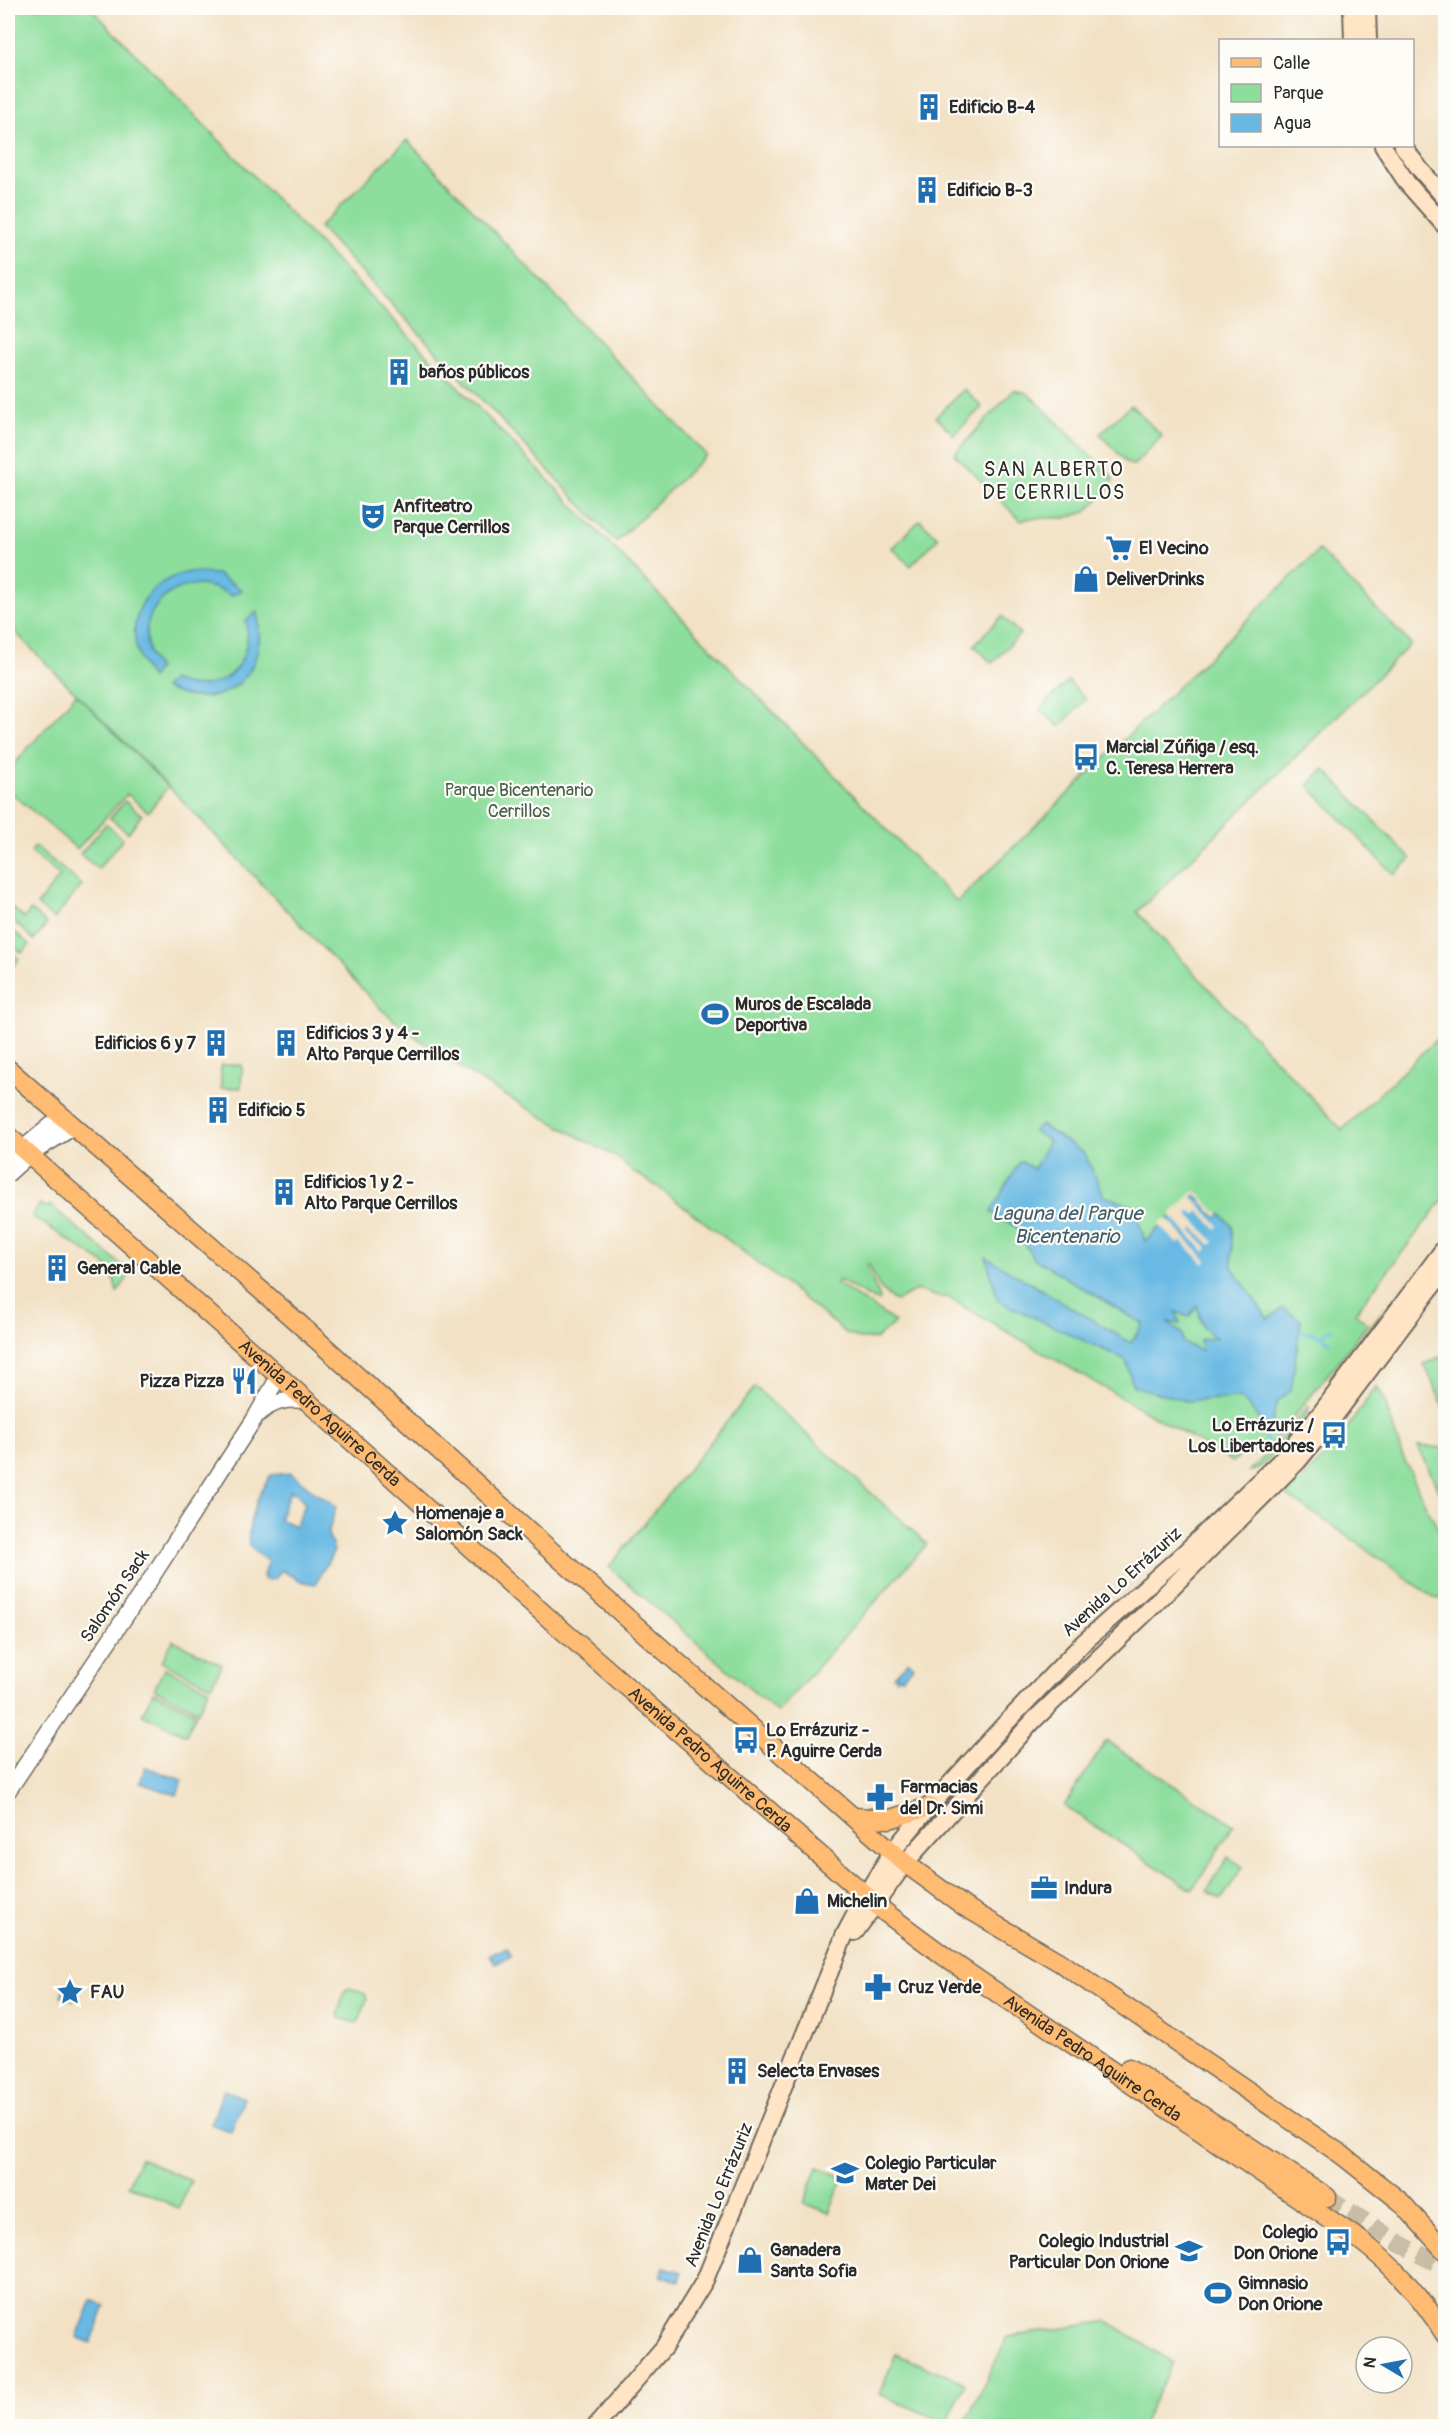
<svg xmlns="http://www.w3.org/2000/svg" width="1453" height="2434" font-family="Pangolin,sans-serif">
	<style>
		.green { fill: #8dde9d; stroke: #5c8464; stroke-width: 1.5 }
		.water { fill: #67b9e3; stroke: #497287; stroke-width: 1.5; fill-rule: evenodd }
		.pier { fill: #f2e1c4 }
		.lines { fill: none; stroke-linecap: round; stroke-linejoin: round }
		.stream { stroke: #67b9e3; stroke-width: 3 }
		.primary-tunnel { stroke: #cabda5; stroke-width: 18; stroke-dasharray: 18 9; stroke-linecap: butt }
		.tertiary-casing { stroke: #716b61; stroke-width: 18 }
		.secondary-casing { stroke: #716b61; stroke-width: 20 }
		.primary-casing { stroke: #716b61; stroke-width: 21 }
		.tertiary { stroke: #fff; stroke-width: 15 }
		.secondary { stroke: #ffe4c6; stroke-width: 16 }
		.primary { stroke: #ffbb71; stroke-width: 18 }
		.labels { text-anchor: middle; dominant-baseline: central; stroke-width: 4.5; stroke-linejoin: round; paint-order: stroke }
		.poi-label { font-size: 18px; font-weight: bold; fill: #2b2b2b; stroke: #fdfcf7; text-anchor: start }
		.park-label { font-size: 18px; fill: #48614d; stroke: #fdfcf7 }
		.street-label { font-size: 18px; fill: #2b2b2b; stroke: #fdfcf7 }
		.neighbourhood-label { font-size: 20px; letter-spacing: 1.5px; fill: #2b2b2b; stroke: #fdfcf7 }
		.water-label { font-size: 20px; font-style: italic; fill: #405d6b; stroke: #fdfcf7 }
	</style>
	<rect width="100%" height="100%" fill="#fdfcf7"/>
	<filter id="ink" filterUnits="userSpaceOnUse"><feTurbulence type="fractalNoise" baseFrequency=".0167" numOctaves="2"/><feDisplacementMap in="SourceGraphic" scale="12" xChannelSelector="R" yChannelSelector="G"/><feConvolveMatrix kernelMatrix="1 2 1 2 8 2 1 2 1" color-interpolation-filters="sRGB"/></filter>
	<filter id="wash" filterUnits="userSpaceOnUse"><feTurbulence type="fractalNoise" baseFrequency=".008" numOctaves="4" result="noise"/><feDisplacementMap in="SourceGraphic" scale="24" xChannelSelector="R" yChannelSelector="G"/><feGaussianBlur stdDeviation="1.35" result="paint"/><feColorMatrix in="noise" values="0 0 0 0 0 0 0 0 0 0 0 0 0 0 0 0 0 1.4 0 .05"/><feComposite in="paint" operator="in"/></filter>
	<g filter="url(#wash)">
		<rect width="100%" height="100%" fill="#f2e1c4"/>
		<path class="green" d="M 8,8 L 91,8 L 957,902 L 1319,550 L 1411,644 L 1137,912 L 1342,1130 L 1445,1031 L 1445,1197 L 1355,1313 L 1368,1324 L 1274,1442 L 1251,1451 L 1248,1448 L 1233,1462 L 947,1297 L 938,1297 L 916,1290 L 897,1301 C 881,1296 875,1279 869,1264 L 866,1266 L 880,1298 L 879,1301 L 874,1300 L 839,1280 L 836,1283 L 895,1322 L 876,1339 L 860,1339 L 846,1333 L 782,1281 L 658,1187 L 626,1167 L 621,1160 C 539,1115 454,1071 382,1010 L 172,790 L 8,625 Z
			M 407,140 L 706,455 L 616,542 L 319,227 Z
			M 964,389 L 982,407 L 954,435 L 936,417 Z
			M 1014,390 L 1027,393 L 1038,403 L 1113,478 L 1112,485 L 1086,512 L 1065,518 L 1031,518 L 1021,521 L 954,454 Z
			M 1131,405 L 1162,436 L 1134,465 L 1128,464 L 1100,434 Z
			M 920,520 L 938,538 L 911,566 L 892,548 Z
			M 1002,616 L 1020,634 L 992,663 L 974,645 Z
			M 1068,681 L 1086,699 L 1059,727 L 1040,709 Z
			M 76,694 L 168,787 L 148,812 L 127,794 L 77,849 L 8,790 L 8,771 Z
			M 1324,769 L 1411,859 L 1394,875 L 1308,785 Z
			M 125,801 L 142,815 L 128,833 L 110,818 Z
			M 106,824 L 123,839 L 98,869 L 80,854 Z
			M 35,846 L 82,885 L 54,919 L 37,905 L 60,876 L 31,852 Z
			M 9,905 L 24,918 L 31,910 L 47,924 L 34,940 L 8,916 Z
			M 12,930 L 30,945 L 22,953 L 8,941 L 8,935 Z
			M 8,949 L 19,959 L 8,973 Z
			M 221,1065 L 242,1065 L 241,1088 L 221,1088 Z
			M 40,1204 L 49,1208 L 50,1205 L 131,1273 L 117,1293 L 114,1280 L 103,1272 L 107,1266 L 32,1216 Z
			M 1385,1308 L 1339,1372 L 1330,1378 Z
			M 1445,1355 L 1445,1410 L 1424,1364 Z
			M 755,1387 L 927,1544 L 777,1712 L 609,1567 Z
			M 1376,1387 L 1378,1388 L 1383,1396 L 1401,1452 L 1427,1508 L 1445,1541 L 1445,1594 L 1440,1599 L 1434,1598 L 1358,1543 L 1286,1495 L 1331,1451 Z
			M 1309,1406 L 1306,1417 L 1265,1463 L 1256,1470 L 1250,1471 L 1275,1446 Z
			M 1418,1446 L 1445,1448 L 1445,1504 Z
			M 173,1640 L 222,1665 L 211,1686 L 162,1662 Z
			M 165,1668 L 209,1689 L 198,1711 L 154,1689 Z
			M 153,1692 L 196,1713 L 186,1735 L 142,1714 Z
			M 1106,1741 L 1234,1825 L 1192,1890 L 1064,1806 Z
			M 1228,1857 L 1243,1867 L 1221,1900 L 1207,1891 Z
			M 350,1988 L 365,1994 L 367,1999 L 359,2021 L 356,2023 L 339,2018 L 338,2013 L 345,1990 Z
			M 140,2158 L 191,2181 L 179,2208 L 128,2185 Z
			M 818,2167 L 843,2177 L 829,2213 L 804,2203 Z
			M 1108,2321 L 1173,2363 L 1141,2426 L 963,2426 L 1008,2337 Z
			M 896,2354 L 965,2383 L 947,2423 L 879,2394 Z"/>
		<path class="water" d="M 189,572 L 217,574 L 242,590 L 231,596 C 179,560 121,619 158,669 L 151,678 C 119,636 135,583 189,572 Z
			M 257,612 C 271,674 223,717 164,688 L 172,680 C 216,699 255,668 246,621 Z
			M 1041,1125 L 1085,1154 L 1104,1196 L 1134,1206 L 1145,1241 L 1195,1194 L 1216,1217 L 1220,1213 L 1232,1226 L 1232,1267 L 1268,1319 L 1283,1308 L 1301,1320 L 1291,1390 L 1276,1403 L 1271,1431 L 1240,1398 L 1186,1401 L 1133,1386 L 1126,1360 L 998,1301 L 986,1257 L 1131,1343 L 1143,1324 L 1033,1258 L 1016,1227 L 991,1212 L 1020,1161 L 1034,1169 L 1049,1141 L 1033,1131 ZM 1197,1305 L 1203,1327 L 1216,1338 L 1200,1340 L 1202,1351 L 1183,1343 L 1182,1334 L 1168,1322 L 1180,1324 L 1176,1312 L 1189,1317 Z
			M 291,1473 L 317,1494 L 331,1502 L 336,1507 L 328,1534 L 334,1551 L 315,1584 L 303,1582 L 281,1570 L 275,1579 L 265,1580 L 263,1576 L 268,1562 L 249,1546 C 246,1523 258,1493 271,1475 ZM 290,1491 L 298,1494 L 305,1504 L 295,1526 L 279,1519 Z
			M 909,1661 L 914,1666 L 902,1678 L 900,1676 L 897,1679 L 894,1676 Z
			M 145,1767 L 182,1780 L 177,1795 L 140,1783 Z
			M 507,1947 L 511,1956 L 495,1964 L 490,1955 Z
			M 66,1983 L 79,1988 L 74,2001 L 61,1996 Z
			M 224,2090 L 244,2098 L 231,2132 L 211,2124 Z
			M 664,2267 L 682,2272 L 680,2281 L 661,2277 Z
			M 92,2300 L 105,2306 L 91,2343 L 77,2337 Z"/>
		<path class="pier" d="M 1193,1192 L 1197,1192 L 1217,1213 L 1218,1211 L 1220,1213 L 1216,1217 L 1195,1194 L 1192,1197 L 1219,1226 L 1216,1229 L 1200,1211 L 1195,1215 L 1192,1211 L 1188,1214 L 1214,1242 L 1211,1245 L 1194,1228 L 1191,1230 L 1208,1248 L 1205,1252 L 1170,1215 Z
			M 1166,1218 L 1207,1261 L 1204,1264 L 1182,1241 L 1178,1244 L 1158,1224 Z"/>
		<g class="lines">
			<path class="stream" d="M 1299,1332 L 1321,1335 L 1332,1329
				M 1321,1335 L 1329,1343
				M 1265,1444 L 1268,1427"/>
		</g>
	</g>
	<g filter="url(#ink)">
		<g class="lines">
			<path class="primary-tunnel" d="M 1327,2197 L 1400,2244 L 1446,2268"/>
			<defs>
				<path id="tertiary" d="M 16,1154 L 62,1116
					M 8,1174 L 29,1155 L 74,1127
					M 259,1414 C 273,1401 288,1398 307,1401
					M 8,1791 L 150,1580 L 253,1421 L 279,1376"/>
				<path id="secondary" d="M 1352,8 L 1353,40
					M 1367,8 L 1368,40
					M 1383,146 L 1407,183 L 1446,227
					M 1403,146 L 1419,168 L 1446,199
					M 855,1932 L 905,1863 L 1034,1720 L 1156,1603 L 1298,1461 L 1327,1426 L 1446,1268
					M 596,2426 L 664,2347 L 705,2280 L 845,1934 L 865,1896 L 892,1852 L 929,1807 L 1003,1726 L 1083,1643 L 1184,1553 L 1279,1462 L 1320,1414 L 1446,1246"/>
				<g id="primary">
					<path d="M 8,1069 L 296,1321 L 541,1542 L 905,1863 L 965,1907 L 1061,1963 L 1342,2155 L 1401,2202 L 1446,2252"/>
					<path id="s1" d="M 8,1136 L 307,1401 L 553,1622 L 886,1913 L 952,1962 L 1360,2240 C 1395,2267 1423,2298 1446,2336"/>
					<path d="M 853,1817 L 890,1819 L 929,1807"/>
					<path d="M 1129,2068 L 1327,2197"/>
				</g>
			</defs>
			<use href="#tertiary" class="tertiary-casing"/>
			<use href="#secondary" class="secondary-casing"/>
			<use href="#primary" class="primary-casing"/>
			<use href="#tertiary" class="tertiary"/>
			<use href="#secondary" class="secondary"/>
			<use href="#primary" class="primary"/>
		</g>
	</g>
	<defs>
		<symbol id="building-bare" viewBox="-9 -9 18 18"><path d="M-4-6H4V6H1V3H-1V6H-4ZM-2.5-4.3h1.7v1.8h-1.7ZM.8-4.3h1.7v1.8H.8ZM-2.5-1h1.7V.8h-1.7ZM.8-1h1.7V.8H.8Z" fill="#1f6fb2" stroke="#fdfcf7" stroke-width="2.5" paint-order="stroke"/></symbol>
		<symbol id="theatre-bare" viewBox="-9 -9 18 18"><path d="M-5-5.5Q0-4 5-5.5V0Q5 5 0 6Q-5 5-5 0ZM-3.3-2.5H-1v1.5H-3.3ZM1-2.5H3.3v1.5H1ZM-2.8 1Q0 5.5 2.8 1Z" fill="#1f6fb2" stroke="#fdfcf7" stroke-width="2.5" paint-order="stroke"/></symbol>
		<symbol id="supermarket-bare" viewBox="-9 -9 18 18"><path d="M-6-5.5h2.5l.6 2H6L4.5 2H-2.5L-4.4-4H-6ZM-1.5 3.2a1.3 1.3 0 1 0 .1 0ZM3 3.2a1.3 1.3 0 1 0 .1 0Z" fill="#1f6fb2" stroke="#fdfcf7" stroke-width="2.5" paint-order="stroke"/></symbol>
		<symbol id="shop-bare" viewBox="-9 -9 18 18"><path d="M-5-2.5h2.3a2.7 3.5 0 0 1 5.4 0H5L5.5 6h-11ZM-1.5-2.5h3a1.5 2.3 0 0 0-3 0Z" fill="#1f6fb2" stroke="#fdfcf7" stroke-width="2.5" paint-order="stroke"/></symbol>
		<symbol id="bus-bare" viewBox="-9 -9 18 18"><path d="M-5-6H5V4H4V6H2V4H-2V6H-4V4H-5ZM-3.5-4V0h7V-4ZM-3.5 1.2v1.5H-2V1.2ZM2 1.2v1.5H3.5V1.2Z" fill="#1f6fb2" stroke="#fdfcf7" stroke-width="2.5" paint-order="stroke"/></symbol>
		<symbol id="stadium-bare" viewBox="-9 -9 18 18"><path d="M0-5a6.5 5 0 1 0 0 10a6.5 5 0 1 0 0-10ZM-3.5-1.8h7v3.6h-7Z" fill="#1f6fb2" stroke="#fdfcf7" stroke-width="2.5" paint-order="stroke"/></symbol>
		<symbol id="restaurant-bare" viewBox="-9 -9 18 18"><path d="M-5-6h1v4h1v-4h1v4h1v-4h1v5L-1.5 .5V6h-2V.5L-5-1ZM5-6V6H3V1.5H1.5Q1.5-4 5-6Z" fill="#1f6fb2" stroke="#fdfcf7" stroke-width="2.5" paint-order="stroke"/></symbol>
		<symbol id="sight-bare" viewBox="-9 -9 18 18"><path d="M0-6L1.8-2.2L6-1.7L2.9 1.2L3.7 5.4L0 3.3L-3.7 5.4L-2.9 1.2L-6-1.7L-1.8-2.2Z" fill="#1f6fb2" stroke="#fdfcf7" stroke-width="2.5" paint-order="stroke"/></symbol>
		<symbol id="pharmacy-bare" viewBox="-9 -9 18 18"><path d="M-2-6h4v4h4v4h-4v4h-4v-4h-4v-4h4Z" fill="#1f6fb2" stroke="#fdfcf7" stroke-width="2.5" paint-order="stroke"/></symbol>
		<symbol id="office-bare" viewBox="-9 -9 18 18"><path d="M-6-3h4V-5.5h4V-3h4V5H-6ZM-1-4.5V-3h2v-1.5ZM-6 0V1H6V0Z" fill="#1f6fb2" stroke="#fdfcf7" stroke-width="2.5" paint-order="stroke"/></symbol>
		<symbol id="school-bare" viewBox="-9 -9 18 18"><path d="M0-5L7-2L0 1L-7-2ZM-4 1L0 2.5L4 1V4Q0 6-4 4Z" fill="#1f6fb2" stroke="#fdfcf7" stroke-width="2.5" paint-order="stroke"/></symbol>
	</defs>
	<g fill-rule="evenodd">
		<use href="#building-bare" x="910" y="88" width="38" height="38"/>
		<use href="#building-bare" x="908" y="171" width="38" height="38"/>
		<use href="#building-bare" x="380" y="353" width="38" height="38"/>
		<use href="#theatre-bare" x="354" y="497" width="38" height="38"/>
		<use href="#supermarket-bare" x="1100" y="529" width="38" height="38"/>
		<use href="#shop-bare" x="1067" y="560" width="38" height="38"/>
		<use href="#bus-bare" x="1067" y="738" width="38" height="38"/>
		<use href="#stadium-bare" x="696" y="995" width="38" height="38"/>
		<use href="#building-bare" x="197" y="1024" width="38" height="38"/>
		<use href="#building-bare" x="267" y="1024" width="38" height="38"/>
		<use href="#building-bare" x="199" y="1091" width="38" height="38"/>
		<use href="#building-bare" x="265" y="1173" width="38" height="38"/>
		<use href="#building-bare" x="38" y="1249" width="38" height="38"/>
		<use href="#restaurant-bare" x="225" y="1362" width="38" height="38"/>
		<use href="#bus-bare" x="1315" y="1416" width="38" height="38"/>
		<use href="#sight-bare" x="376" y="1504" width="38" height="38"/>
		<use href="#bus-bare" x="727" y="1721" width="38" height="38"/>
		<use href="#pharmacy-bare" x="861" y="1778" width="38" height="38"/>
		<use href="#office-bare" x="1025" y="1869" width="38" height="38"/>
		<use href="#shop-bare" x="788" y="1882" width="38" height="38"/>
		<use href="#pharmacy-bare" x="859" y="1968" width="38" height="38"/>
		<use href="#sight-bare" x="51" y="1973" width="38" height="38"/>
		<use href="#building-bare" x="718" y="2052" width="38" height="38"/>
		<use href="#school-bare" x="826" y="2154" width="38" height="38"/>
		<use href="#bus-bare" x="1319" y="2223" width="38" height="38"/>
		<use href="#school-bare" x="1170" y="2232" width="38" height="38"/>
		<use href="#shop-bare" x="731" y="2241" width="38" height="38"/>
		<use href="#stadium-bare" x="1199" y="2274" width="38" height="38"/>
	</g>
	<g class="labels">
		<g class="poi-label">
			<text x="949" y="107">Edificio B-4</text>
			<text x="947" y="190">Edificio B-3</text>
			<text x="419" y="372">baños públicos</text>
			<text x="393" y="506">Anfiteatro<tspan x="393" dy="21">Parque Cerrillos</tspan></text>
			<text x="1139" y="548">El Vecino</text>
			<text x="1106" y="579">DeliverDrinks</text>
			<text x="1106" y="747">Marcial Zúñiga / esq.<tspan x="1106" dy="21">C. Teresa Herrera</tspan></text>
			<text x="735" y="1004">Muros de Escalada<tspan x="735" dy="21">Deportiva</tspan></text>
			<text x="306" y="1033">Edificios 3 y 4 -<tspan x="306" dy="21">Alto Parque Cerrillos</tspan></text>
			<text x="196" y="1043" text-anchor="end">Edificios 6 y 7</text>
			<text x="238" y="1110">Edificio 5</text>
			<text x="304" y="1182">Edificios 1 y 2 -<tspan x="304" dy="21">Alto Parque Cerrillos</tspan></text>
			<text x="77" y="1268">General Cable</text>
			<text x="224" y="1381" text-anchor="end">Pizza Pizza</text>
			<text x="1314" y="1425" text-anchor="end">Lo Errázuriz /<tspan x="1314" dy="21">Los Libertadores</tspan></text>
			<text x="415" y="1513">Homenaje a<tspan x="415" dy="21">Salomón Sack</tspan></text>
			<text x="766" y="1730">Lo Errázuriz -<tspan x="766" dy="21">P. Aguirre Cerda</tspan></text>
			<text x="900" y="1787">Farmacias<tspan x="900" dy="21">del Dr. Simi</tspan></text>
			<text x="1064" y="1888">Indura</text>
			<text x="827" y="1901">Michelin</text>
			<text x="898" y="1987">Cruz Verde</text>
			<text x="90" y="1992">FAU</text>
			<text x="757" y="2071">Selecta Envases</text>
			<text x="865" y="2163">Colegio Particular<tspan x="865" dy="21">Mater Dei</tspan></text>
			<text x="1318" y="2232" text-anchor="end">Colegio<tspan x="1318" dy="21">Don Orione</tspan></text>
			<text x="1169" y="2241" text-anchor="end">Colegio Industrial<tspan x="1169" dy="21">Particular Don Orione</tspan></text>
			<text x="770" y="2250">Ganadera<tspan x="770" dy="21">Santa Sofia</tspan></text>
			<text x="1238" y="2283">Gimnasio<tspan x="1238" dy="21">Don Orione</tspan></text>
		</g>
		<g class="park-label">
			<text x="519" y="790">Parque Bicentenario<tspan x="519" dy="21">Cerrillos</tspan></text>
		</g>
		<g class="street-label">
			<text stroke="none"><textPath href="#s1" startOffset="417">Avenida Pedro Aguirre Cerda</textPath></text>
			<text transform="translate(1122 1582) rotate(-42)">Avenida Lo Errázuriz</text>
			<text transform="translate(115 1596) rotate(-56)">Salomón Sack</text>
			<text stroke="none"><textPath href="#s1" startOffset="939">Avenida Pedro Aguirre Cerda</textPath></text>
			<text stroke="none"><textPath href="#s1" startOffset="1425">Avenida Pedro Aguirre Cerda</textPath></text>
			<text transform="translate(719 2195) rotate(-68)">Avenida Lo Errázuriz</text>
		</g>
		<g class="neighbourhood-label">
			<text x="1054" y="469">SAN ALBERTO<tspan x="1054" dy="23">DE CERRILLOS</tspan></text>
		</g>
		<g class="water-label">
			<text x="1067" y="1213">Laguna del Parque<tspan x="1067" dy="23">Bicentenario</tspan></text>
		</g>
	</g>
	<rect width="1453" height="2434" fill="none" stroke="#fdfcf7" stroke-width="30"/>
	<rect x="1219" y="39" width="195" height="108" fill="#fdfcf7" stroke="#a9a8a5" stroke-width="1.5"/>
	<rect x="1231" y="58" width="30" height="9" fill="#ffbb71" stroke="#a9a8a5" stroke-width="1.5"/>
	<text x="1273" y="69" font-size="18" fill="#2b2b2b">Calle</text>
	<rect x="1231" y="84" width="30" height="18" fill="#8dde9d" stroke="#a9a8a5" stroke-width="1.5"/>
	<text x="1273" y="99" font-size="18" fill="#2b2b2b">Parque</text>
	<rect x="1231" y="114" width="30" height="18" fill="#67b9e3" stroke="#a9a8a5" stroke-width="1.5"/>
	<text x="1273" y="129" font-size="18" fill="#2b2b2b">Agua</text>
	<g transform="translate(1384 2365) rotate(280)"><circle r="28" fill="#fdfcf7" stroke="#a9a8a5" stroke-width="1.5"/>
	<path d="M0-4.5L10 22L0 15L-10 22Z" fill="#1f6fb2"/>
	<text y="-9" font-size="16" font-weight="bold" text-anchor="middle" fill="#2b2b2b">N</text>
	</g>
</svg>
